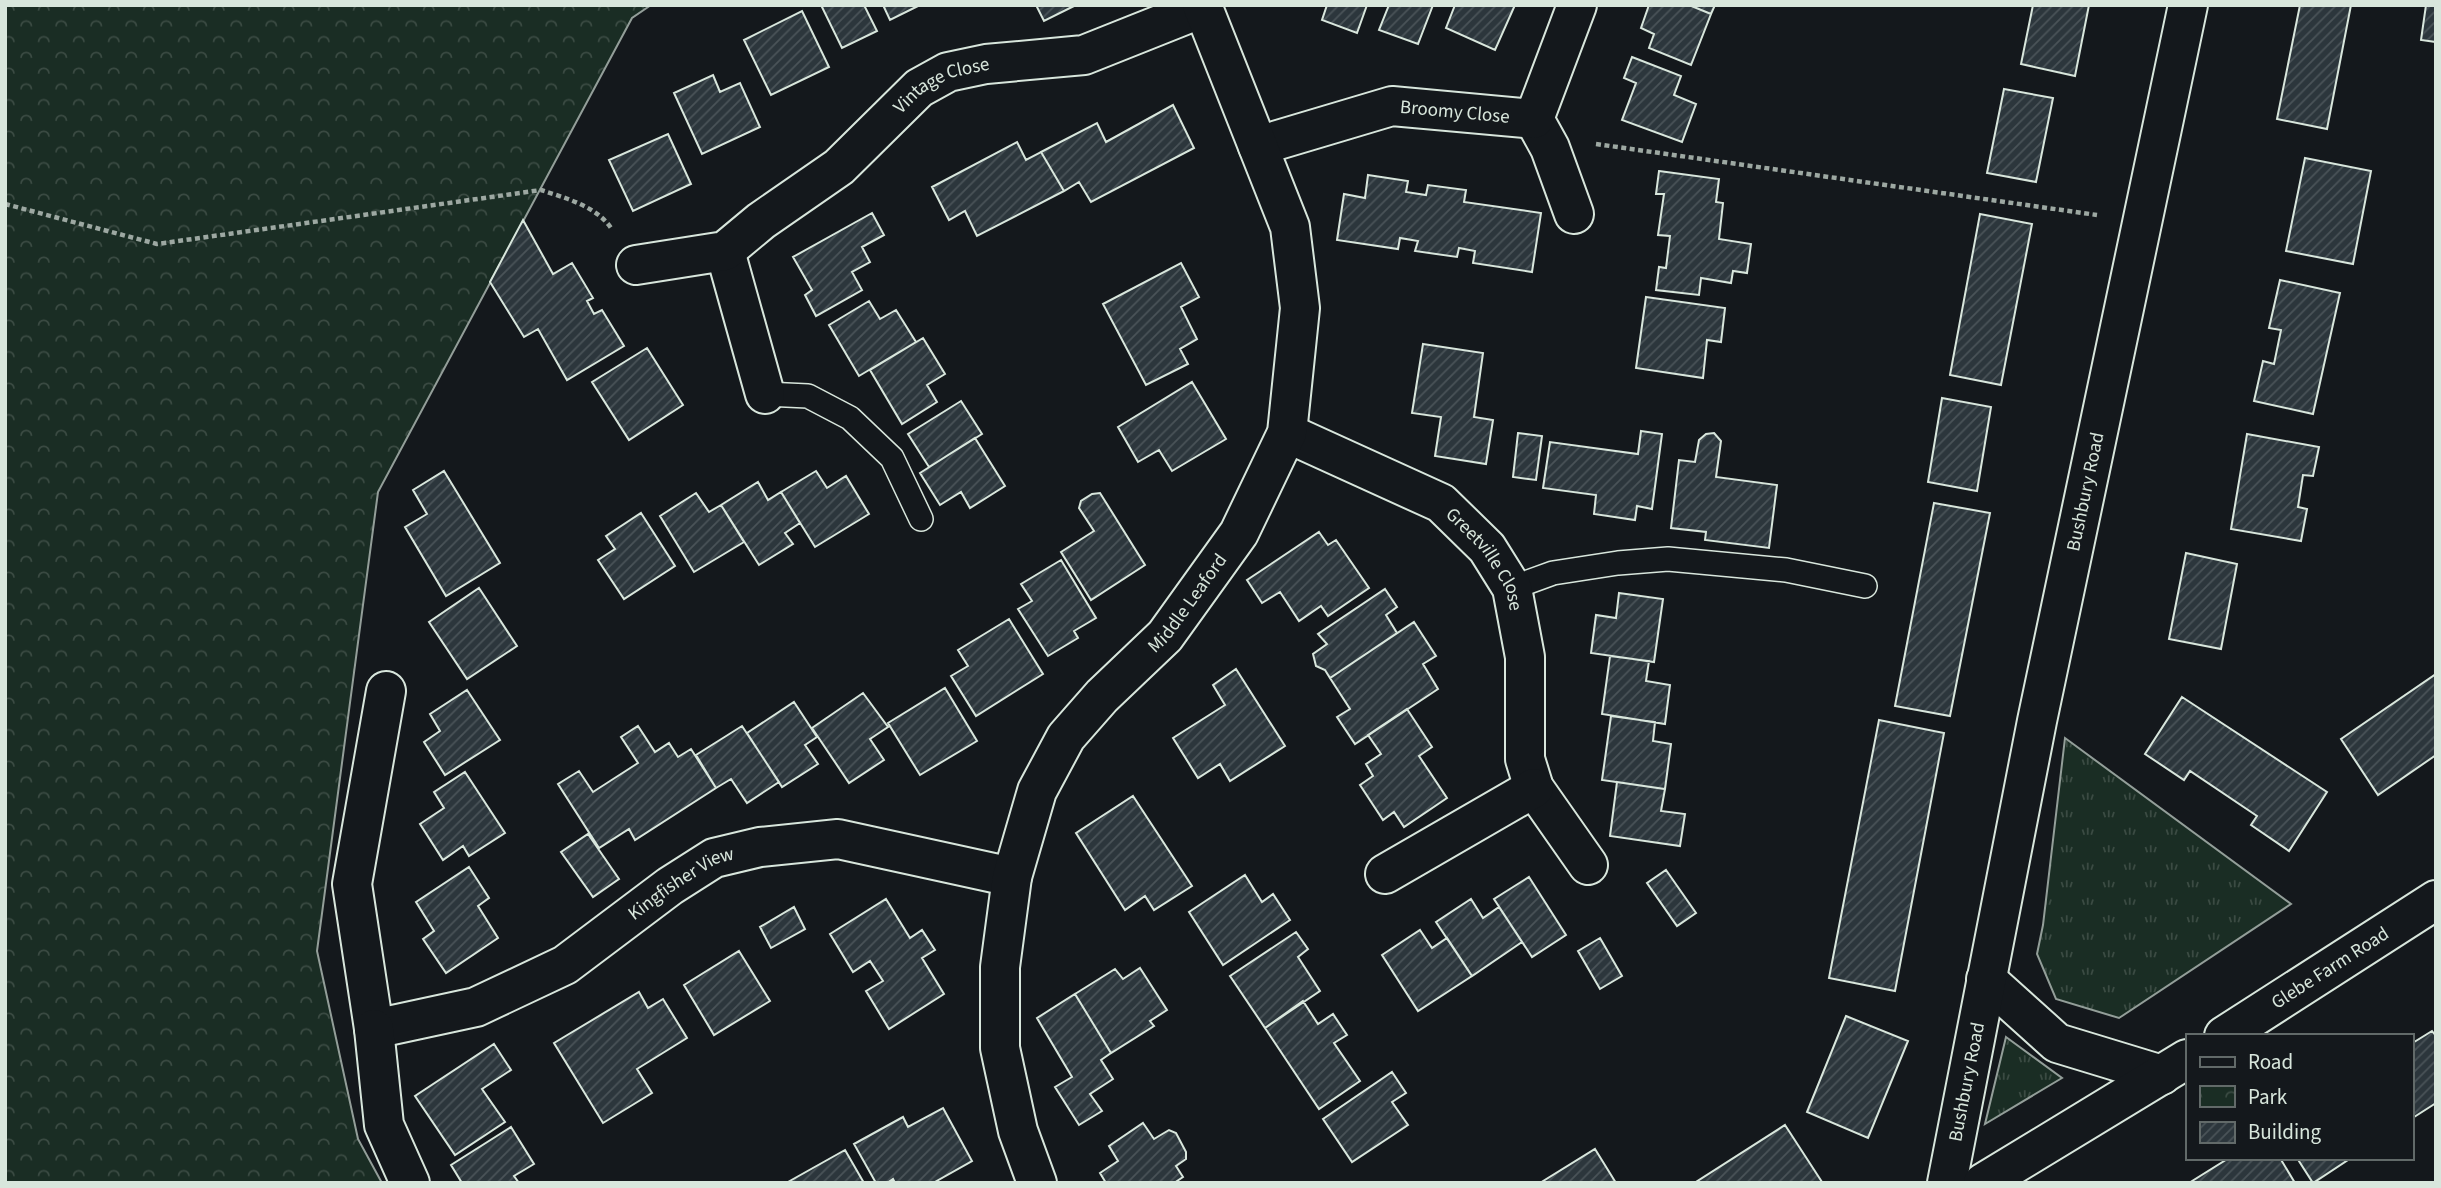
<svg xmlns="http://www.w3.org/2000/svg" width="2441" height="1188" font-family="'Source Sans 3',sans-serif">
	<style>
		.grass { fill: url(#grass-tufts); stroke: #939e99; stroke-width: 2 }
		.park { fill: url(#park-crowns); stroke: #939e99; stroke-width: 2 }
		.building { fill: url(#building-hatch); stroke: #d8e6dc; stroke-width: 2 }
		.lines { fill: none; stroke-linecap: round; stroke-linejoin: round }
		.lane-casing { stroke: #d8e6dc; stroke-width: 26 }
		.street-casing { stroke: #d8e6dc; stroke-width: 42 }
		.path { stroke: #9da8a2; stroke-width: 4.5; stroke-dasharray: 5 3.5; stroke-linecap: butt }
		.lane { stroke: #14181c; stroke-width: 23 }
		.street { stroke: #14181c; stroke-width: 38 }
		.labels { text-anchor: middle; dominant-baseline: central; stroke-width: 5; stroke-linejoin: round; paint-order: stroke }
		.street-label { font-size: 19px; fill: #d8e6dc; stroke: #14181c }
	</style>
	<defs>
		<pattern id="grass-tufts" width="24" height="20" patternUnits="userSpaceOnUse" patternTransform="scale(1.75)"><rect width="24" height="20" fill="#1a2d24"/><path d="M3 7l-1-3M5 7V3M7 7l1-3M15 17l-1-3M17 17v-4M19 17l1-3" fill="none" stroke="#3b4b43"/></pattern>
		<pattern id="park-crowns" width="20" height="18" patternUnits="userSpaceOnUse" patternTransform="scale(1.75)"><rect width="20" height="18" fill="#1a2d24"/><path d="M2 6a3 3 0 1 1 6 0M12 15a3 3 0 1 1 6 0" fill="none" stroke="#3b4b43"/></pattern>
		<pattern id="building-hatch" width="6" height="6" patternUnits="userSpaceOnUse" patternTransform="scale(1.75)"><rect width="6" height="6" fill="#2c363c"/><path d="M-1 1l2-2M0 6l6-6M5 7l2-2" fill="none" stroke="#4a5358"/></pattern>
	</defs>
	<rect width="100%" height="100%" fill="#14181c"/>
	<path class="grass" d="M 2065,738 L 2291,904 L 2119,1018 L 2056,999 L 2037,954 L 2043,925 Z
		M 2006,1037 L 2062,1078 L 1985,1124 Z"/>
	<path class="park" d="M 5,5 L 651,5 L 632,18 L 378,492 L 317,951 L 358,1139 L 382,1183 L 5,1183 Z"/>
	<path class="building" d="M 821,5 L 864,5 L 877,31 L 842,48 Z
		M 883,5 L 920,5 L 890,20 Z
		M 1036,5 L 1076,5 L 1044,21 Z
		M 1327,5 L 1367,5 L 1357,33 L 1322,20 Z
		M 1389,5 L 1433,5 L 1418,44 L 1379,30 Z
		M 1455,5 L 1515,5 L 1495,50 L 1446,28 Z
		M 1649,5 L 1689,5 L 1711,14 L 1691,65 L 1649,48 L 1654,34 L 1641,28 Z
		M 1689,5 L 1715,5 L 1711,14 Z
		M 2033,5 L 2089,5 L 2075,76 L 2021,64 Z
		M 2300,5 L 2351,5 L 2327,129 L 2277,119 Z
		M 2426,5 L 2436,5 L 2436,42 L 2421,40 Z
		M 802,11 L 829,67 L 771,95 L 744,40 Z
		M 1632,57 L 1681,76 L 1674,95 L 1696,104 L 1682,142 L 1622,120 L 1636,83 L 1624,78 Z
		M 713,75 L 720,92 L 740,83 L 760,127 L 702,154 L 674,93 Z
		M 2004,89 L 2053,98 L 2036,182 L 1987,173 Z
		M 1173,105 L 1194,148 L 1091,202 L 1079,182 L 1064,191 L 1041,152 L 1097,123 L 1106,142 Z
		M 668,134 L 691,184 L 633,211 L 609,160 Z
		M 1017,142 L 1026,160 L 1041,152 L 1064,191 L 977,236 L 965,211 L 949,220 L 932,187 Z
		M 2305,158 L 2371,171 L 2353,264 L 2286,251 Z
		M 1659,171 L 1719,179 L 1716,202 L 1723,203 L 1719,239 L 1751,244 L 1747,273 L 1733,271 L 1731,283 L 1701,278 L 1699,295 L 1656,290 L 1659,267 L 1666,268 L 1670,236 L 1658,235 L 1664,194 L 1656,194 Z
		M 1368,175 L 1408,181 L 1406,192 L 1426,195 L 1428,185 L 1466,190 L 1464,202 L 1541,213 L 1532,272 L 1473,263 L 1475,251 L 1459,248 L 1457,257 L 1415,251 L 1418,241 L 1400,238 L 1398,249 L 1337,240 L 1344,194 L 1365,198 Z
		M 872,213 L 884,235 L 862,247 L 870,262 L 852,272 L 862,290 L 816,316 L 805,295 L 812,290 L 793,257 Z
		M 1980,214 L 2032,224 L 2001,385 L 1950,375 Z
		M 523,220 L 553,274 L 572,263 L 593,298 L 587,301 L 594,314 L 602,310 L 624,346 L 567,380 L 538,329 L 524,337 L 490,282 Z
		M 1181,263 L 1199,297 L 1181,307 L 1197,339 L 1180,349 L 1188,364 L 1146,385 L 1103,304 Z
		M 2280,280 L 2340,293 L 2313,414 L 2254,401 L 2263,361 L 2274,364 L 2281,330 L 2269,328 Z
		M 1646,297 L 1725,308 L 1721,342 L 1707,340 L 1703,378 L 1636,368 Z
		M 869,301 L 880,319 L 896,310 L 916,342 L 859,376 L 829,325 Z
		M 923,338 L 945,374 L 927,385 L 937,402 L 902,424 L 870,370 Z
		M 1423,344 L 1483,353 L 1474,417 L 1493,420 L 1486,464 L 1435,456 L 1441,417 L 1412,413 Z
		M 647,348 L 683,405 L 629,440 L 592,382 Z
		M 1192,382 L 1226,439 L 1172,471 L 1159,450 L 1138,462 L 1118,427 Z
		M 1942,398 L 1991,407 L 1977,491 L 1928,482 Z
		M 961,401 L 982,434 L 929,467 L 908,434 Z
		M 1641,431 L 1662,434 L 1652,509 L 1637,506 L 1635,520 L 1594,514 L 1596,495 L 1543,488 L 1550,442 L 1638,454 Z
		M 1518,433 L 1542,436 L 1536,480 L 1513,477 Z
		M 1714,433 L 1721,441 L 1716,477 L 1777,485 L 1769,548 L 1705,540 L 1706,532 L 1671,528 L 1679,460 L 1695,462 L 1699,440 L 1706,434 Z
		M 2247,434 L 2319,447 L 2313,476 L 2303,475 L 2298,507 L 2307,509 L 2301,541 L 2231,529 Z
		M 975,438 L 1005,486 L 970,508 L 961,492 L 940,505 L 920,473 Z
		M 444,471 L 500,563 L 446,596 L 405,527 L 427,514 L 413,490 Z
		M 816,471 L 827,488 L 846,476 L 869,514 L 815,547 L 781,492 Z
		M 758,482 L 768,500 L 781,492 L 800,523 L 785,533 L 793,544 L 759,565 L 721,505 Z
		M 696,493 L 709,512 L 721,505 L 744,542 L 694,572 L 660,516 Z
		M 1100,493 L 1145,565 L 1091,600 L 1061,552 L 1094,531 L 1079,508 L 1081,501 L 1092,494 Z
		M 1934,503 L 1990,513 L 1950,716 L 1895,706 Z
		M 641,513 L 675,566 L 624,599 L 598,560 L 615,549 L 606,536 Z
		M 1319,532 L 1328,545 L 1336,540 L 1369,588 L 1328,616 L 1321,606 L 1299,621 L 1280,592 L 1262,603 L 1247,580 Z
		M 2186,553 L 2237,564 L 2221,649 L 2169,639 Z
		M 1061,560 L 1096,618 L 1074,631 L 1078,638 L 1048,656 L 1018,609 L 1032,601 L 1021,584 Z
		M 479,588 L 517,646 L 467,679 L 429,622 Z
		M 1385,589 L 1397,607 L 1386,615 L 1397,633 L 1330,678 L 1325,670 L 1316,666 L 1313,654 L 1327,644 L 1318,634 Z
		M 1619,593 L 1663,599 L 1654,662 L 1591,653 L 1596,615 L 1616,618 Z
		M 1009,619 L 1043,674 L 976,716 L 951,676 L 968,666 L 958,650 Z
		M 1414,622 L 1436,656 L 1423,664 L 1438,689 L 1355,744 L 1337,717 L 1350,709 L 1330,678 Z
		M 1610,656 L 1649,661 L 1646,681 L 1670,685 L 1665,724 L 1602,714 Z
		M 1236,669 L 1285,746 L 1230,781 L 1220,764 L 1198,778 L 1173,738 L 1225,705 L 1213,685 Z
		M 2436,674 L 2436,755 L 2378,795 L 2341,739 Z
		M 945,688 L 977,741 L 920,775 L 888,723 Z
		M 467,690 L 500,740 L 445,775 L 424,742 L 440,731 L 430,714 Z
		M 863,693 L 888,727 L 870,739 L 884,760 L 849,783 L 812,728 Z
		M 2182,697 L 2327,792 L 2289,851 L 2251,825 L 2257,816 L 2190,771 L 2184,780 L 2145,754 Z
		M 794,702 L 817,737 L 805,745 L 818,764 L 782,787 L 747,733 Z
		M 1407,709 L 1432,747 L 1419,756 L 1447,798 L 1404,827 L 1394,812 L 1383,820 L 1360,785 L 1373,776 L 1366,764 L 1381,754 L 1368,735 Z
		M 1611,716 L 1655,722 L 1653,741 L 1671,744 L 1665,789 L 1602,780 Z
		M 1879,720 L 1944,733 L 1895,991 L 1829,978 Z
		M 638,726 L 655,752 L 669,743 L 678,757 L 691,749 L 716,788 L 635,840 L 629,829 L 599,848 L 558,784 L 579,771 L 593,792 L 638,763 L 621,737 Z
		M 742,726 L 779,782 L 747,803 L 731,779 L 716,788 L 696,755 Z
		M 465,772 L 505,833 L 469,856 L 463,846 L 443,860 L 420,824 L 444,808 L 434,792 Z
		M 1617,782 L 1665,789 L 1661,811 L 1685,814 L 1680,846 L 1610,836 Z
		M 1133,796 L 1192,886 L 1154,910 L 1145,896 L 1125,910 L 1076,833 Z
		M 588,834 L 619,879 L 593,897 L 561,852 Z
		M 469,867 L 489,898 L 478,906 L 498,938 L 446,973 L 423,939 L 434,931 L 416,902 Z
		M 1666,870 L 1696,913 L 1677,926 L 1647,883 Z
		M 1245,875 L 1262,902 L 1273,894 L 1290,920 L 1223,965 L 1189,912 Z
		M 1529,877 L 1566,935 L 1532,957 L 1494,899 Z
		M 886,899 L 910,938 L 922,930 L 935,950 L 922,958 L 944,994 L 889,1029 L 866,991 L 883,981 L 870,961 L 853,972 L 830,934 Z
		M 1471,899 L 1483,918 L 1499,907 L 1522,942 L 1472,976 L 1436,922 Z
		M 794,907 L 805,929 L 771,948 L 760,927 Z
		M 1420,930 L 1432,948 L 1447,938 L 1472,976 L 1418,1011 L 1382,955 Z
		M 1296,932 L 1308,949 L 1298,957 L 1320,991 L 1265,1028 L 1230,976 Z
		M 1600,938 L 1622,976 L 1600,989 L 1578,951 Z
		M 739,951 L 770,1001 L 714,1035 L 684,985 Z
		M 1140,968 L 1167,1010 L 1150,1021 L 1154,1026 L 1111,1053 L 1075,994 L 1115,969 L 1123,979 Z
		M 639,992 L 648,1008 L 663,999 L 687,1038 L 637,1069 L 652,1093 L 603,1123 L 554,1043 Z
		M 1075,994 L 1111,1053 L 1101,1060 L 1113,1079 L 1090,1094 L 1102,1111 L 1079,1125 L 1055,1087 L 1072,1077 L 1037,1018 Z
		M 1303,1001 L 1318,1024 L 1333,1014 L 1347,1035 L 1334,1043 L 1360,1081 L 1319,1109 L 1265,1028 Z
		M 1846,1016 L 1908,1041 L 1868,1138 L 1807,1112 Z
		M 2432,1031 L 2436,1036 L 2436,1103 L 2411,1119 L 2411,1044 Z
		M 494,1044 L 511,1070 L 482,1089 L 505,1122 L 455,1155 L 415,1096 Z
		M 1392,1072 L 1406,1093 L 1392,1102 L 1408,1125 L 1352,1162 L 1323,1119 Z
		M 943,1108 L 972,1161 L 933,1183 L 895,1183 L 893,1179 L 887,1183 L 876,1183 L 854,1144 L 903,1117 L 908,1127 Z
		M 1143,1123 L 1154,1139 L 1169,1130 L 1176,1133 L 1186,1152 L 1186,1159 L 1176,1166 L 1183,1177 L 1174,1183 L 1106,1183 L 1100,1173 L 1118,1161 L 1109,1146 Z
		M 1785,1125 L 1822,1182 L 1697,1183 L 1696,1182 Z
		M 511,1127 L 534,1164 L 514,1176 L 519,1183 L 462,1183 L 451,1165 Z
		M 1595,1149 L 1616,1183 L 1540,1183 Z
		M 845,1150 L 864,1183 L 788,1182 Z
		M 2229,1158 L 2280,1158 L 2295,1183 L 2189,1183 Z
		M 2297,1158 L 2351,1158 L 2313,1183 Z"/>
	<g class="lines">
		<defs>
			<path id="lane" d="M 765,394 L 808,396 L 850,418 L 892,458 L 921,519
				M 1512,588 L 1553,573 L 1618,563 L 1668,559 L 1786,570 L 1865,586"/>
			<g id="street">
				<path d="M 1534,119 L 1550,148 L 1574,214"/>
				<path id="s1" d="M 1258,146 L 1392,106 L 1534,119 L 1577,5"/>
				<path d="M 725,251 L 765,394"/>
				<path id="s2" d="M 636,265 L 725,251 L 761,221 L 839,167 L 919,88 L 948,72 L 986,64 L 1084,55 L 1202,8"/>
				<path id="s3" d="M 1287,433 L 1441,503 L 1487,548 L 1512,588 L 1525,657 L 1525,759 L 1534,788 L 1588,865"/>
				<path id="s4" d="M 386,691 L 352,884 L 374,1029 L 476,1007 L 565,965 L 670,886 L 714,858 L 760,847 L 838,839 L 1012,877"/>
				<path d="M 1385,874 L 1534,788"/>
				<path d="M 1986,979 L 2057,1043 L 2162,1075"/>
				<path d="M 374,1029 L 384,1125 L 410,1183"/>
				<path id="s5" d="M 2224,1036 L 2436,900"/>
				<path id="s6" d="M 1037,1183 L 1018,1131 L 1000,1048 L 1000,967 L 1012,877 L 1037,791 L 1066,737 L 1102,696 L 1165,636 L 1239,533 L 1287,433 L 1300,308 L 1290,227 L 1202,5"/>
				<path id="s7" d="M 1947,1183 L 2037,721 L 2188,5"/>
				<path d="M 1983,1183 L 2187,1059"/>
			</g>
		</defs>
		<use href="#lane" class="lane-casing"/>
		<use href="#street" class="street-casing"/>
		<path class="path" d="M 1596,144 L 2097,215
			M 5,204 L 157,244 L 541,190 C 565,198 596,206 611,228"/>
		<use href="#lane" class="lane"/>
		<use href="#street" class="street"/>
	</g>
	<g class="labels">
		<g class="street-label">
			<text stroke="none"><textPath href="#s2" startOffset="366">Vintage Close</textPath></text>
			<text stroke="none"><textPath href="#s1" startOffset="203">Broomy Close</textPath></text>
			<text stroke="none"><textPath href="#s7" startOffset="705">Bushbury Road</textPath></text>
			<text stroke="none"><textPath href="#s3" startOffset="242">Greetville Close</textPath></text>
			<text stroke="none"><textPath href="#s6" startOffset="644">Middle Leaford</textPath></text>
			<text stroke="none"><textPath href="#s4" startOffset="688">Kingfisher View</textPath></text>
			<text stroke="none"><textPath href="#s5" startOffset="126">Glebe Farm Road</textPath></text>
			<text stroke="none"><textPath href="#s7" startOffset="103">Bushbury Road</textPath></text>
		</g>
	</g>
	<rect width="2441" height="1188" fill="none" stroke="#d8e6dc" stroke-width="14"/>
	<rect x="2186" y="1034" width="228" height="126" fill="#14181c" stroke="#626a69" stroke-width="2"/>
	<rect x="2200" y="1057" width="35" height="10" fill="#14181c" stroke="#626a69" stroke-width="2"/>
	<text x="2248" y="1069" font-size="21" fill="#d8e6dc">Road</text>
	<rect x="2200" y="1086" width="35" height="21" fill="url(#park-crowns)" stroke="#626a69" stroke-width="2"/>
	<text x="2248" y="1104" font-size="21" fill="#d8e6dc">Park</text>
	<rect x="2200" y="1122" width="35" height="21" fill="url(#building-hatch)" stroke="#626a69" stroke-width="2"/>
	<text x="2248" y="1139" font-size="21" fill="#d8e6dc">Building</text>
</svg>
